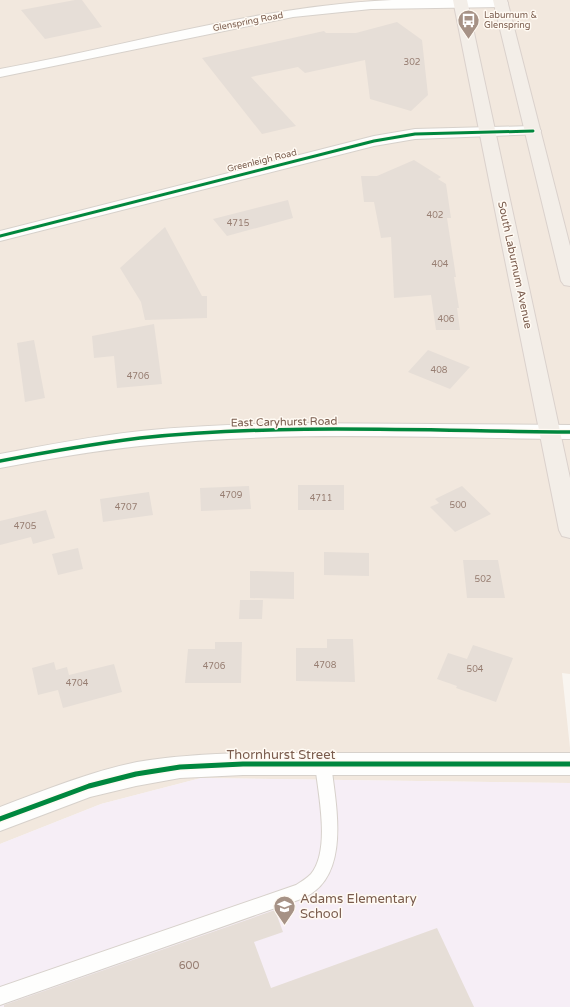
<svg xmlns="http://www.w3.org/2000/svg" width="570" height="1007" font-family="'Varela Round',sans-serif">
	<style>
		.residential { fill: #f2e8de }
		.education { fill: #f6eef6 }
		.building { fill: #e6ded7 }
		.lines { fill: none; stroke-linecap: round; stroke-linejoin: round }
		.service-casing { stroke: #d7d1cb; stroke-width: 2 }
		.minor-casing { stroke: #d7d1cb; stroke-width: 2 }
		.primary-casing { stroke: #dad1cc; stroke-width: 2 }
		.service { fill: #fefefd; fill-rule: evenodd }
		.minor { fill: #fefefd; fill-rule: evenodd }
		.primary { fill: #f3eee8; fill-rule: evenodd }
		.cycleway-far2-casing { stroke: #fffaf3; stroke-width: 5 }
		.cycleway-far1-casing { stroke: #fffaf3; stroke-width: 6 }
		.cycleway-casing { stroke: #fffaf3; stroke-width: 8 }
		.cycleway-far2 { stroke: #00873e; stroke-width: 3 }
		.cycleway-far1 { stroke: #00873e; stroke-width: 3.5 }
		.cycleway { stroke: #00873e; stroke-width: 5 }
		.labels { text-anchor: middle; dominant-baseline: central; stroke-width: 3; stroke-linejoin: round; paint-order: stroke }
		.far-poi-label { font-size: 9px; fill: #7a5c4d; stroke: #fffaf3; text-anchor: start }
		.far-street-label { font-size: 9px; fill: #7a5c4d; stroke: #fffaf3 }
		.number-label { font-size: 9px; fill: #977e72 }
		.street-label { font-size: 11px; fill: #7a5c4d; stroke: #fffaf3 }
		.near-number-label { font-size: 11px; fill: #977e72 }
		.near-street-label { font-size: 13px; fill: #7a5c4d; stroke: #fffaf3 }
		.near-poi-label { font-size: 13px; fill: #7a5c4d; stroke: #fffaf3; text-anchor: start }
	</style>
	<rect width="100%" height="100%" fill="#f9f5f0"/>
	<path class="residential" d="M 0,0 L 570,0 L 570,674 L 562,673 L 570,748 L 570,783 L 201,778 L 101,804 L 0,844 Z"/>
	<path class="education" d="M 201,778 L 570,783 L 570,1007 L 0,1007 L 0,844 L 101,804 Z"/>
	<path class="building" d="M 75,0 L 82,0 L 102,27 L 45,39 L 21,10 Z
		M 397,22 L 422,40 L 428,95 L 411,111 L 370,99 L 365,60 L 305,73 L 298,67 L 251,77 L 296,126 L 262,134 L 202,58 L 324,31 L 326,33 L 356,33 Z
		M 414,160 L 441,177 L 438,179 L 446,184 L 451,218 L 447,218 L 456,277 L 454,277 L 459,308 L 457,308 L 460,330 L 436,330 L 431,295 L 394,298 L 391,237 L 381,238 L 374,202 L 364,202 L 361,176 L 377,176 Z
		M 288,200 L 293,218 L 227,236 L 213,219 Z
		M 165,227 L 202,296 L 207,296 L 207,318 L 145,320 L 141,302 L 120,268 Z
		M 154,324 L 162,384 L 117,388 L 114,356 L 94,358 L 92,336 Z
		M 34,340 L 45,398 L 25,402 L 17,343 Z
		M 428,350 L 470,367 L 450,389 L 408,372 Z
		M 298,485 L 344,485 L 344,510 L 298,510 Z
		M 249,486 L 251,509 L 201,511 L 200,488 Z
		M 462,486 L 491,514 L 455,532 L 430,507 L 439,503 L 435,499 Z
		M 149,492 L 153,515 L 103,522 L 100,499 Z
		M 46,510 L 55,538 L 33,544 L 31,537 L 0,545 L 0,521 Z
		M 78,548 L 83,569 L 58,575 L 52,554 Z
		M 324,552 L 369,553 L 369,576 L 324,575 Z
		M 463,560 L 498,560 L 505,598 L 467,598 Z
		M 250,571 L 294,572 L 294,599 L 250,598 Z
		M 240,600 L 263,600 L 262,619 L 239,619 Z
		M 327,639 L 353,639 L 355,682 L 296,681 L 296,648 L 327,648 Z
		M 215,642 L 242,642 L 241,683 L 185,683 L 188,649 L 215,649 Z
		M 473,645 L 513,658 L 496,702 L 456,688 L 457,686 L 437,679 L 448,653 L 467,659 Z
		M 54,662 L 56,670 L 67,667 L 69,675 L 114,664 L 122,692 L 63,708 L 58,690 L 38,695 L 32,668 Z
		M 275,910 L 283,932 L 254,942 L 271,988 L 437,928 L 474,1007 L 4,1007 L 4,1005 Z"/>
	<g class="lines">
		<defs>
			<path id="service" d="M 323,757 L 329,759 L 331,764 C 336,806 352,879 301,899 L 0,1005 L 0,987 L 296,885 C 301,882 307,878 311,874 C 331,850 318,793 315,764 L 317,759 Z"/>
			<path id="minor" d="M 392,0 L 505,0 L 508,3 L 506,6 L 501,7 L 371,9 L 293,17 L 0,77 L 0,69 C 131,45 259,6 392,0 Z
				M 533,126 L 539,128 L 541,131 L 539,134 L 415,139 L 374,146 L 0,241 L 0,231 L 374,136 L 415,129 Z
				M 284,423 L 570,425 L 570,439 C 427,438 283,430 140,446 C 93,451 47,459 0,468 L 0,454 C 47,445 94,436 141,431 C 189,426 236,425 284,423 Z
				M 243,753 L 570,753 L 570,775 L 243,775 L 180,778 L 136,786 L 90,797 L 0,831 L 0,807 C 45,790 89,772 137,762 C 172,756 207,754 243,753 Z"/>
			<path id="primary" d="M 453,0 L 467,0 L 570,478 L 570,538 L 562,536 L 559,530 Z
				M 493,0 L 507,0 L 570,246 L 570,286 L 564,285 L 561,281 Z"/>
		</defs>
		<use href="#service" class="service-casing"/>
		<use href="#minor" class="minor-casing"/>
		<use href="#primary" class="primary-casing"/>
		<use href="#service" class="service"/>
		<use href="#minor" class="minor"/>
		<use href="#primary" class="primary"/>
		<defs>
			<path id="cycleway-far2" d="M 0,236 L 374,141 L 415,134 L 533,131"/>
			<path id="cycleway-far1" d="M 0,461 C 47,452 93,444 140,438 C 283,423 427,431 570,432"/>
			<path id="cycleway" d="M 0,819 L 89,786 L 136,774 L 180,767 L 243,764 L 570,764"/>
		</defs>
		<use href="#cycleway-far2" class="cycleway-far2-casing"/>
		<use href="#cycleway-far1" class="cycleway-far1-casing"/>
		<use href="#cycleway" class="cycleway-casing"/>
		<use href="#cycleway-far2" class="cycleway-far2"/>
		<use href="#cycleway-far1" class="cycleway-far1"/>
		<use href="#cycleway" class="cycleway"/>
	</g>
	<defs>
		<symbol id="bus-pin" viewBox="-11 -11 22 30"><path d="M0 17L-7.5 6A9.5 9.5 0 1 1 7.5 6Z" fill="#a69286" stroke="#fffaf3"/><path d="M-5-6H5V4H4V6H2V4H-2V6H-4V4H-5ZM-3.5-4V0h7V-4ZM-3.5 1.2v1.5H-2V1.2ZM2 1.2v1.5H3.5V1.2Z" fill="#fff"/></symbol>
		<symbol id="school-pin" viewBox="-11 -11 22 30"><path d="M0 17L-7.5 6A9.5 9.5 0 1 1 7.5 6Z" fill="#a69286" stroke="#fffaf3"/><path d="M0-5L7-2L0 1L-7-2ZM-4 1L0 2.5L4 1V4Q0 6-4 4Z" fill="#fff"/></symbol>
	</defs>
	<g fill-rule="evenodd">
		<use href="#bus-pin" x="456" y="8" width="25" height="34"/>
		<use href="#school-pin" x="272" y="894" width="25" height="34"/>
	</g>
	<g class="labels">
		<g class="far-poi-label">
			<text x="484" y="15">Laburnum &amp;<tspan x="484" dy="10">Glenspring</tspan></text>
		</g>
		<g class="far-street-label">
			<text transform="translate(248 22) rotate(-11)">Glenspring Road</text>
			<text transform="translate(262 161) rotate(-14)">Greenleigh Road</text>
		</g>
		<g class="number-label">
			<text x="412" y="62">302</text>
			<text x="435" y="215">402</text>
			<text x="238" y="223">4715</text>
			<text x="440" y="264">404</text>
			<text x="446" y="319">406</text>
			<text x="439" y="370">408</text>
			<text x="138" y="376">4706</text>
			<text x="231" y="495">4709</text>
			<text x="321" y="498">4711</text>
			<text x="458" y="505">500</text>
			<text x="126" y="507">4707</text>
			<text x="25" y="526">4705</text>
			<text x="483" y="579">502</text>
			<text x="325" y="665">4708</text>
			<text x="214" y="666">4706</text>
			<text x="475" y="669">504</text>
			<text x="77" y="683">4704</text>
		</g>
		<g class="street-label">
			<text transform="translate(515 265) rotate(78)">South Laburnum Avenue</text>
			<text transform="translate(284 422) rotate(-1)">East Caryhurst Road</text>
		</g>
		<g class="near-number-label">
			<text x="189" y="965">600</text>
		</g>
		<g class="near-street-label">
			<text x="281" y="755">Thornhurst Street</text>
		</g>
		<g class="near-poi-label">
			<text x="300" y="899">Adams Elementary<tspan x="300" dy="15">School</tspan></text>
		</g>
	</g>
</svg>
